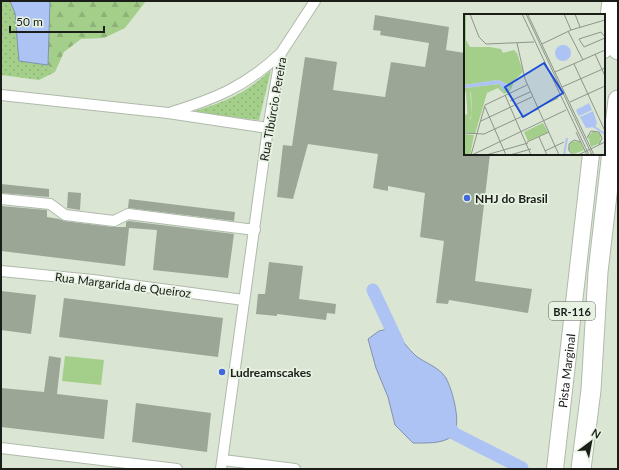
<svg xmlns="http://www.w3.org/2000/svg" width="619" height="470" font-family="Lato,sans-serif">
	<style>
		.grass { fill: url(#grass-dots) }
		.forest { fill: url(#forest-firs) }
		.green { fill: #a4cf8b }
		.water { fill: #adc3f3; stroke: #8191b1 }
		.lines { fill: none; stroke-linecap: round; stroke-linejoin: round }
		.canal { stroke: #adc3f3; stroke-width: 13 }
		.building { fill: #9ca697 }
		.street-casing { stroke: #b0baab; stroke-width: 12 }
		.primary-casing { stroke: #b0baab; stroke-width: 18 }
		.highway-casing { stroke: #b0baab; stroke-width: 21 }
		.street { stroke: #fff; stroke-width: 10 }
		.primary { stroke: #fff; stroke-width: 16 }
		.highway { stroke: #fff; stroke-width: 19 }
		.poi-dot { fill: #4169db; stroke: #e7f2e2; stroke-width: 1.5 }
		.labels { text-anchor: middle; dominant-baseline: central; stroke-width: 3.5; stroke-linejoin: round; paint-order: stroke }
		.shield { fill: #e7f2e2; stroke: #585d55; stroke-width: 1 }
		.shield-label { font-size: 11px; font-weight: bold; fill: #1a1d18 }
		.street-label { font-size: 12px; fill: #1a1d18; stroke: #e7f2e2 }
		.poi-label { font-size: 12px; font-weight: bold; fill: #1a1d18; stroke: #e7f2e2; text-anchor: start }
		.inset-river { fill: none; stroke: #adc3f3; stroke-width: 2 }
		.inset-road { fill: none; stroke: #8d9589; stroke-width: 1 }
		.view { fill: #1d4ed8; fill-opacity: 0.15; stroke: #1d4ed8; stroke-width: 2 }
		.inset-edge { fill: none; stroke: #1a1d18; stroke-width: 2 }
	</style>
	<defs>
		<pattern id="grass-dots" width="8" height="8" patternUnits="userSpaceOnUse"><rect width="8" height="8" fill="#a4cf8b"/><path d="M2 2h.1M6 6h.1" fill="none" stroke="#8db177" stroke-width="1.8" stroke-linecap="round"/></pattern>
		<pattern id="forest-firs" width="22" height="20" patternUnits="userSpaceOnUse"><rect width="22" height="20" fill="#a4cf8b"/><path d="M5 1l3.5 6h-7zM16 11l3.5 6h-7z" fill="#8db177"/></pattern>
	</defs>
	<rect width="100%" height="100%" fill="#dae5d4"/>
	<path class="grass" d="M 1,1 L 10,1 L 15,13 L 19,60 L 48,65 L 55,72 L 39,80 L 1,75 Z
		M 271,70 L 259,120 L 192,112 C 225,102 245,94 271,70 Z"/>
	<path class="forest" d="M 50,1 L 146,1 L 125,28 L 104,38 L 81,39 L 64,52 L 55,72 L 48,65 Z"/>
	<path class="green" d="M 65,356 L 104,360 L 101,385 L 62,381 Z"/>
	<path class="water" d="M 10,1 L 50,1 L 48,65 L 19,61 L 15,13 Z
		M 392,328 C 400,337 407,348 416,356 C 425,363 439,367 446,378 C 452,389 463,426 452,436 C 444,444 424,443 413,443 L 395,425 L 388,397 L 376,368 L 368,339 L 379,331 Z"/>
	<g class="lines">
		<path class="canal" d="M 373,290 L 398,343
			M 443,420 L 455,434 L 522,468"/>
	</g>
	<path class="building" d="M 375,15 L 449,27 L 446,50 L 465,53 L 465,154 L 490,154 L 475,281 L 532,289 L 528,313 L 449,300 L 448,304 L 436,303 L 444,241 L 420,237 L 425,193 L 388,186 L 388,191 L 373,188 L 378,154 L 308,144 L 293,199 L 277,197 L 283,145 L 292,146 L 305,57 L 337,62 L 333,90 L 385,97 L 391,62 L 425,67 L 429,43 L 380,35 L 381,31 L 373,30 Z
		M 1,184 L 49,189 L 49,197 L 1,193 Z
		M 68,192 L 81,193 L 80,210 L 67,208 Z
		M 129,199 L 235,212 L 234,221 L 128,208 Z
		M 1,206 L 47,210 L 47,217 L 59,219 L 64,221 L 113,227 L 126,227 L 126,222 L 129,221 L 234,234 L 228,278 L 153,270 L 157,230 L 129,228 L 125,266 L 1,251 Z
		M 269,262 L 303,266 L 299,299 L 336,304 L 335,314 L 327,313 L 326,320 L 277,314 L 277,316 L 256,314 L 258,294 L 265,294 Z
		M 1,291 L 36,295 L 31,334 L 1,330 Z
		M 64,298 L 223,318 L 218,357 L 59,337 Z
		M 49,356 L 61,358 L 57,394 L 108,400 L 104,439 L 1,427 L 1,388 L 44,392 Z
		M 136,403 L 211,413 L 207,452 L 132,442 Z"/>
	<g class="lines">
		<defs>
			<path id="street" d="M 1,95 L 168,113 L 268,128
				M 172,112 C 217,98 246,86 281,53
				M 1,199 L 50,204 L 65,215 L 114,221 L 128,214 L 255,230
				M 1,271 L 93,280 L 244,300
				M 1,448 L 177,469
				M 223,460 L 295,469
				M 221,469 L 268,128 L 281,53 L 315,1"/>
			<g id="primary">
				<path d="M 604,50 L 610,5"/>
				<path id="s1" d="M 555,469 L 591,154"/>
			</g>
			<path id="highway" d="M 615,1 L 618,50
				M 581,469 L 591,390 L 598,272 L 618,100"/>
		</defs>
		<use href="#street" class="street-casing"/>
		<use href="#primary" class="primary-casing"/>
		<use href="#highway" class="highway-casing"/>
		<use href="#street" class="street"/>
		<use href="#primary" class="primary"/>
		<use href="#highway" class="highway"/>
	</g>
	<g class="poi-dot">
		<circle cx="467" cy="198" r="4"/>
		<circle cx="222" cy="372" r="4"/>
	</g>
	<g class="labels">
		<rect class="shield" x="549" y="302" width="46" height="18" rx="3"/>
		<g class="shield-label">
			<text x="572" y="311">BR-116</text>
		</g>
		<g class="street-label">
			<text transform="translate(273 109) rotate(-80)">Rua Tibúrcio Pereira</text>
			<text transform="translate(123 285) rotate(7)">Rua Margarida de Queiroz</text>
			<text stroke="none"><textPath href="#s1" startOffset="99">Pista Marginal</textPath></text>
		</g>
		<g class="poi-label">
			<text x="475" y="198">NHJ do Brasil</text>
			<text x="230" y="372">Ludreamscakes</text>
		</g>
	</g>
	<g transform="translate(464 14)">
		<rect width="141" height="141" fill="#dae5d4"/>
		<path d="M 35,70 L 47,76 L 40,80 L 34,74 L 23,79 L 11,120 L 0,118 L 0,101 L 4,100 L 6,107 L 8,100 L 7,78 L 2,80 L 0,74 ZM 79,109 L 84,118 L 64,127 L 60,118 ZM 129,117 L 137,120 L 136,129 L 127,133 L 124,123 ZM 0,120 L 10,121 L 6,141 L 0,141 ZM 107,127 L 116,128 L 120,136 L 110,140 L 104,135 Z" fill="#a4cf8b"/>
		<path d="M 0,0 L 2,0 L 2,26 L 6,33 L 26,33 L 37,35 L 39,39 L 50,36 L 53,39 L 59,58 L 50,67 L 47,76 L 43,70 L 34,66 L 0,71 ZM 6,77 L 8,100 L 4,109 L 2,80 ZM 11,82 L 15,83 L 16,91 L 9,99 Z" fill="#a4cf8b"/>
		<path d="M91 39a8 8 0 1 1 16 0a8 8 0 1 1-16 0ZM 34,66 L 43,70 L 46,76 L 39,72 L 40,79 L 35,70 L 0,74 L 0,71 ZM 125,89 L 128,96 L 115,102 L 112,96 ZM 129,97 L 133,109 L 131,113 L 122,114 L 116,103 Z" fill="#adc3f3"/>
		<path class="inset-river" d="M 129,112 L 141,120M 100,141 L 103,124"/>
		<path class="inset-road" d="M 6,0 L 15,23 L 22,30 L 70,28M 58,0 L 125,141M 62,0 L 128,141M 100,0 L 107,16M 111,0 L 116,13M 64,1 L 130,141M 104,17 L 119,46M 141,23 L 137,18 L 115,25 L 120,33 L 141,24M 53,29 L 61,65 L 95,141M 78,30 L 107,16 L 141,6M 131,40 L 141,62M 110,50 L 141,117M 91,58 L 141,36M 98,73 L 141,54M 41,81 L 67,141M 46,87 L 66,78M 106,88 L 141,72M 21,93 L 42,141M 73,94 L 94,84M 17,107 L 68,83M 112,118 L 123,141M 0,119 L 20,120 L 74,95M 75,123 L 83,141M 123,124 L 127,117 L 135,118 L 138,124 L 135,131M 63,128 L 85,118M 81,137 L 100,128M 7,141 L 21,91 L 63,71M 8,141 L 102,96M 22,141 L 64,129M 46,141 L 67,135M 110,141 L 105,137 L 105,130 L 110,126 L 117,128M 114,141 L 141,128"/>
		<path class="view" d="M 80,49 L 99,79 L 59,103 L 41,73 Z"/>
		<rect width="141" height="141" class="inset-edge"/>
	</g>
	<rect width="619" height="470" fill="none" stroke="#1a1d18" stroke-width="4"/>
	<g transform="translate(591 442) rotate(32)" stroke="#e7f2e2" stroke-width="3" paint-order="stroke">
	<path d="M0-3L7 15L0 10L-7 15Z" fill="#1a1d18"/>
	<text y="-6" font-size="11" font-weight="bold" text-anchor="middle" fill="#1a1d18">N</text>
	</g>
	<path d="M10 26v6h94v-6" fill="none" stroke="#1a1d18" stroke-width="2"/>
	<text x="16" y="26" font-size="12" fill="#1a1d18" stroke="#e7f2e2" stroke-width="3" paint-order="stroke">50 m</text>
</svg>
